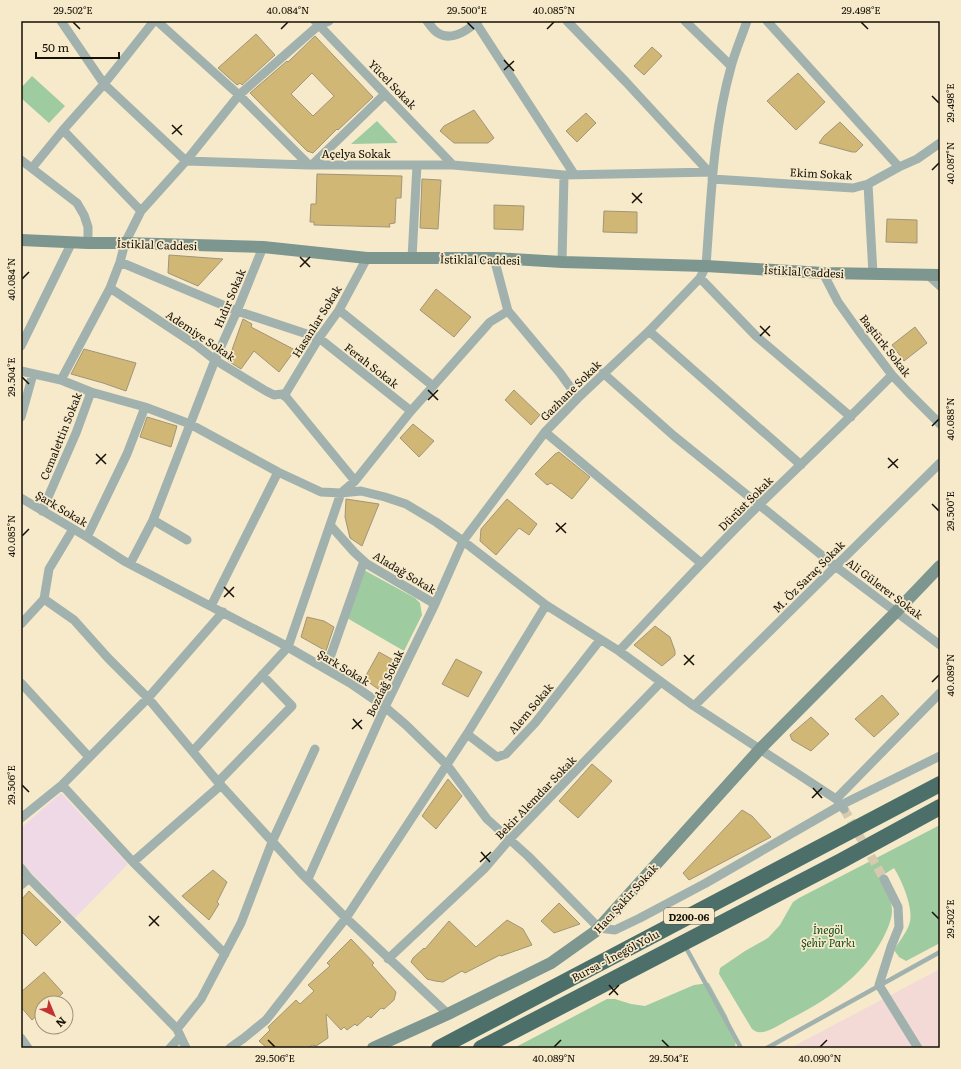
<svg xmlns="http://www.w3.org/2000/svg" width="961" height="1069" font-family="Literata,serif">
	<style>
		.industrial { fill: #f4dad6 }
		.education { fill: #f0d9e6 }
		.green { fill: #9ecb9f }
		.building { fill: #d1b775; stroke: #a19578; fill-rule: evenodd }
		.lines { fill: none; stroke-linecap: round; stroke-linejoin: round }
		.street-tunnel { stroke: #d5c9ae; stroke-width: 9; stroke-dasharray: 9 4.5; stroke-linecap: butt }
		.lane { stroke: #a1b2ae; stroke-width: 4.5 }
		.street { stroke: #a1b2ae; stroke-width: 9 }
		.secondary { stroke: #7d9690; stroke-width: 12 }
		.highway { stroke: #4c7069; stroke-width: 16 }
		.ticks { fill: none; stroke: #161107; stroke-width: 1.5 }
		.labels { text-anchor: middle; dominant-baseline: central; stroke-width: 3.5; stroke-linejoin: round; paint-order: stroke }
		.shield { fill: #f7eacb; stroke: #5a5242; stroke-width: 1 }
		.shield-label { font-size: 10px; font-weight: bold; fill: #161107 }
		.street-label { font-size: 11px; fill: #161107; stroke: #f7eacb }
		.park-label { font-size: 11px; font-style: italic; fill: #12491a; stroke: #f7eacb }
		.neatline { fill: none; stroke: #161107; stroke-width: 1.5 }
		.ticks-label { font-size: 10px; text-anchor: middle; fill: #161107 }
	</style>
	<rect width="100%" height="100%" fill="#f7eacb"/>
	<path class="industrial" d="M 940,969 L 940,1048 L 790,1048 Z"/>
	<path class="education" d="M 61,793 L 128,864 L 75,918 L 21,862 L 21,828 Z"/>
	<path class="green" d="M 32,76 L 65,106 L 49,123 L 21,98 L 21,88 Z
		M 377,121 L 398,143 L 351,144 Z
		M 364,570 L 415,598 L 420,603 L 422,615 L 404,651 L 347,618 Z
		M 940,825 L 940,943 L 906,961 L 899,957 L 894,950 C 899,942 906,933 909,925 C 915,910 902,881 894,868 L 880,877 C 886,888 892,899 892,911 C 892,917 889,926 886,932 C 867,974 828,1000 788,1020 C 781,1024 766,1034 758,1032 C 756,1032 754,1030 752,1029 L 719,974 L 720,968 L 745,951 L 768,938 L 780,925 L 793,902 L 799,898 Z
		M 709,983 L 727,1016 L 736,1038 L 735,1048 L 514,1048 L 607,999 L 615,999 L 631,1004 L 645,1006 L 694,985 Z"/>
	<path class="building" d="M 256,34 L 275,55 L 242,85 L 240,83 L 237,85 L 218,68 Z
		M 315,36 L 373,97 L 338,130 L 337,129 L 313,153 L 307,151 L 250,93 L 287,61 L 288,62 ZM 312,73 L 334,96 L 313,116 L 291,94 Z
		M 652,47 L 662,56 L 644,75 L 634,66 Z
		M 798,73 L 825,102 L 796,130 L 767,101 Z
		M 474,110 L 494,138 L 488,143 L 454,143 L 440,131 L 444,126 Z
		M 586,113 L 596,123 L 577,142 L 566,131 Z
		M 840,122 L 863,145 L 856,152 L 852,152 L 819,143 L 824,136 Z
		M 317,174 L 402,176 L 401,198 L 396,198 L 395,223 L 389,224 L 390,227 L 314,225 L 314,222 L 310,222 L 311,204 L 316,204 Z
		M 422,179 L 441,180 L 438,229 L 420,228 Z
		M 494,205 L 524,206 L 523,230 L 494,229 Z
		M 604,211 L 637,212 L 637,233 L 603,232 Z
		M 887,219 L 917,220 L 917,243 L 886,242 Z
		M 169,255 L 223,259 L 198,286 L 168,273 Z
		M 436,289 L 471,317 L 454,337 L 420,310 Z
		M 243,319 L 252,324 L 251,327 L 295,350 L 279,372 L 254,351 L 241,369 L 228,361 Z
		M 915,327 L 927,343 L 904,361 L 892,345 Z
		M 84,349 L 136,363 L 126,391 L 103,383 L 71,374 Z
		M 514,390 L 540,415 L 531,425 L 505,400 Z
		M 147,417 L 177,426 L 171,447 L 140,437 Z
		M 413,424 L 434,441 L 419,457 L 400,438 Z
		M 559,452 L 590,477 L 572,499 L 551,483 L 547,485 L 535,474 L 555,454 Z
		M 346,499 L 379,504 L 362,546 L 350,538 L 345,517 Z
		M 507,499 L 537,524 L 529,535 L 519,528 L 496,555 L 480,541 L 481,529 Z
		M 307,617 L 324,621 L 334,627 L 326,651 L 301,637 Z
		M 655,626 L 670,637 L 675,651 L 675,655 L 662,666 L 634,645 Z
		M 379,652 L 395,661 L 381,691 L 364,679 Z
		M 456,659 L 482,672 L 468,697 L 442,684 Z
		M 882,695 L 899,714 L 874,737 L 855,719 Z
		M 811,717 L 829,734 L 811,751 L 792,740 L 790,735 Z
		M 592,764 L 612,781 L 578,818 L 559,801 Z
		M 448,779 L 462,796 L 436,829 L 422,816 Z
		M 742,810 L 752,816 L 771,837 L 689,880 L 683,873 Z
		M 213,870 L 227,882 L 217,902 L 219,904 L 209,920 L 182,896 Z
		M 29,891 L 61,922 L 36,946 L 21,931 L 21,900 Z
		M 559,903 L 580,924 L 554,933 L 541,921 Z
		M 507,920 L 523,929 L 532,945 L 501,956 L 500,955 L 465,973 L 462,971 L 443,982 L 435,981 L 427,979 L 411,962 L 413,958 L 424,948 L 425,949 L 449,921 L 476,947 Z
		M 351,939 L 374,963 L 372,965 L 396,992 L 394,1000 L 384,1009 L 381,1008 L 371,1018 L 368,1016 L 357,1026 L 355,1024 L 347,1030 L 344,1027 L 341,1030 L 326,1014 L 328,1038 L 316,1046 L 312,1045 L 308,1048 L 267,1048 L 259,1041 L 270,1030 L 268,1027 L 296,1000 L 300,1004 L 314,991 L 308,985 L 330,966 L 327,963 Z
		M 44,972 L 63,993 L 52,1003 L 42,1003 L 42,1011 L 32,1020 L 21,1007 L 21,992 Z"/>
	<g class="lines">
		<path class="street-tunnel" d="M 844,809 L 884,879"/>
		<path class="lane" d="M 685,946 L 741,1048
			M 767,1048 L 940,952"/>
		<path class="street" d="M 61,21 L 104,84 L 186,161 L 309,165 L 453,165 L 564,175 L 713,172
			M 157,21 L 239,95 L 309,165
			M 315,21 L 453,165
			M 427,21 C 430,25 434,31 438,33 C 452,42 468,30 478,21
			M 567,21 L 626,82 L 709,172
			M 685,21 L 731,66
			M 767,21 L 899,167
			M 476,23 L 574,174
			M 63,130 L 104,84 L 154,21
			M 21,160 L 77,203 L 84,215 L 88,227 L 88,243
			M 312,165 L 385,94
			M 32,168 L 63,130 L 141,211
			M 712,179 L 853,188 L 868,184 L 899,167 L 917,159 L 940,143
			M 868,184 L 873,274
			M 412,258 L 417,165
			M 494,258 L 508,311 L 560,373 L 578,398
			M 120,262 L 237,311 L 319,338 L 411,411
			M 562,262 L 564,175
			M 823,273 L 838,302 L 858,330 L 892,375 L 909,393 L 940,424
			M 928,275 L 940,286
			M 700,278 L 756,336 L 851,417
			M 110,288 L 196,345 L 215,360 L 266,391 L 274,395 L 282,394 L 287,398 L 355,481
			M 339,310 L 433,386
			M 649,331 L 801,465
			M 21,346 L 72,242
			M 21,371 L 61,380 L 91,392 L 145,407 L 190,424 L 278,472 L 321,492 L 341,493 L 361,491 L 385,497 L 406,504 L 436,522 L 463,541 L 546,605 L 619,651 L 694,706 L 836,799 L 844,809
			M 603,373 L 674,436 L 835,566 L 940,645
			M 61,380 L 110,288 L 120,262 L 125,243 L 141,211 L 186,161 L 239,95 L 319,25 L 329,21
			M 284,396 L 319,338 L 339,310 L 367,258
			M 21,417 L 33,374
			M 545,432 L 701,563
			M 21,498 L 87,537 L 124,561 L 279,642 L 350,683 L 385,707 L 406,725 L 447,765 L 487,819 L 528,856 L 599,928 L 615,930 L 640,918 L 706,883 L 841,805 L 940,756
			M 42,511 L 76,433 L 91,392
			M 153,520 L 187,540
			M 330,525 L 354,552 L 367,564 L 435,604
			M 87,537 L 127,454 L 145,407
			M 130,564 L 153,520 L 215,360 L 237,311 L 263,247
			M 44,599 L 74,620 L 108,658 L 148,698 L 218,782 L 301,873 L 346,918 L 448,1014
			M 211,606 L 278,472
			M 21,624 L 44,599 L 49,569 L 73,529
			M 619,651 C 665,602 711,552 760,504 C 804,461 849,419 892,375
			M 326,669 L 364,561
			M 21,683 L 89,757
			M 694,706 L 940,463
			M 467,734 L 497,757 L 506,754 L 535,723 L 600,640
			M 193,751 L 288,647 L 341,493 L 355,481 L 411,411 L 490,322 L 508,311
			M 218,782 L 292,706 L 262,675
			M 62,785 L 133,862 L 225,954
			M 836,799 L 940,693
			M 21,818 L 62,785 L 148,698 L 223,612
			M 133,862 L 221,785
			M 21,868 L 29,878 L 177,1029 L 186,1048
			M 308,879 L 385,707 L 435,604 L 463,541 L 545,432 L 578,398 L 649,331 L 700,278 L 706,266 C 711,199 713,131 731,67 C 735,51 742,36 747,21
			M 884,879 L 898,907 L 899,927 L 891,947 L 879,985 L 918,1048
			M 21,885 L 29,878
			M 388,959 L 484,869 L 509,840 L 661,682
			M 177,1029 L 201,999 L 241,923 L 272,842 L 315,749
			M 21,1038 L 28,1048
			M 170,1048 L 180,1037
			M 230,1048 L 244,1038 L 266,1020 L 346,918 L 467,734 L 546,605"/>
		<path class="secondary" d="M 21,240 L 88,243 L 125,243 L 263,247 L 367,258 L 494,258 L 562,262 L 706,266 L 823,273 L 940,275
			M 373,1048 L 448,1014 L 551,963 L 596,931 L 760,749 L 897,611 L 940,566"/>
		<path class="highway" d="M 439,1048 L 940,784
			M 481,1048 L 841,861 L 940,807"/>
	</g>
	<path class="ticks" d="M 73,22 L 80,29M 467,22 L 474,29M 861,22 L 868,29M 281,29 L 288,22M 547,29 L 554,22M 504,60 L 514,71M 504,70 L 514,61M 932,96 L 939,103M 172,125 L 182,135M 172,134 L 182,125M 932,170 L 939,163M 632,193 L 642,203M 632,203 L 642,193M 300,257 L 310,267M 300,267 L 310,257M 22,279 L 29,272M 760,326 L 770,336M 760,336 L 770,326M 22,377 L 29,384M 428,390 L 438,400M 428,400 L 438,390M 932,426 L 939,419M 96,454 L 106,464M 888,458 L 898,468M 96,464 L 106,454M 888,468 L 898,459M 932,504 L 939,511M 556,523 L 566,533M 556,532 L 566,523M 22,536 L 29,529M 224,587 L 234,597M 224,597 L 234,587M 684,655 L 694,665M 684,665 L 694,655M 932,682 L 939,675M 353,719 L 362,729M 352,729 L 362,720M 22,785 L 29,792M 813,788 L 822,798M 812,798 L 822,788M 481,852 L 490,862M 480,862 L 491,852M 932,912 L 939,919M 149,916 L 159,926M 149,926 L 159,916M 609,985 L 618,995M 609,995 L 619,985M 268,1040 L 275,1047M 662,1040 L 669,1047M 554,1047 L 561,1040M 820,1047 L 827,1040"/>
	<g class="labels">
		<rect class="shield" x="664" y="908" width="50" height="16" rx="3"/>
		<g class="shield-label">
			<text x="689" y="916">D200-06</text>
		</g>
		<g class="street-label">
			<text transform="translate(393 84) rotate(46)">Yücel Sokak</text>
			<text x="356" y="153">Açelya Sokak</text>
			<text transform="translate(821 173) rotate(3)">Ekim Sokak</text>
			<text transform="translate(157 244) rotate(2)">İstiklal Caddesi</text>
			<text transform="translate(480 259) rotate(1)">İstiklal Caddesi</text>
			<text transform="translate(804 271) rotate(3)">İstiklal Caddesi</text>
			<text transform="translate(229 298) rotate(-67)">Hıdır Sokak</text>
			<text transform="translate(316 321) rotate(-58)">Hasanlar Sokak</text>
			<text transform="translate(201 335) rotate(34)">Ademiye Sokak</text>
			<text transform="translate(886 345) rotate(52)">Baştürk Sokak</text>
			<text transform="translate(372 365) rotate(38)">Ferah Sokak</text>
			<text transform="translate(570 390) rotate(-45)">Gazhane Sokak</text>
			<text transform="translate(60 436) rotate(-68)">Cemalettin Sokak</text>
			<text transform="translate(745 503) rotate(-45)">Dürüst Sokak</text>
			<text transform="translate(62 508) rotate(31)">Şark Sokak</text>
			<text transform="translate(405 572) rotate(31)">Aladağ Sokak</text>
			<text transform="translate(808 576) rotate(-45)">M. Öz Saraç Sokak</text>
			<text transform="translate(885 588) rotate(37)">Ali Gülerer Sokak</text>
			<text transform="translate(344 667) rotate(31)">Şark Sokak</text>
			<text transform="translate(384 683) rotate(-65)">Bozdağ Sokak</text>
			<text transform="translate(530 708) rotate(-50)">Alem Sokak</text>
			<text transform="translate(535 797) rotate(-46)">Bekir Alemdar Sokak</text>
			<text transform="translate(625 898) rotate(-48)">Hacı Şakir Sokak</text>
			<text transform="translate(615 955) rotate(-28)">Bursa - İnegöl Yolu</text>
		</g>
		<g class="park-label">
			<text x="828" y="929">İnegöl<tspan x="828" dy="13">Şehir Parkı</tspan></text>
		</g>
	</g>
	<rect width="961" height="1069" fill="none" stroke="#f7eacb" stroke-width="44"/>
	<g transform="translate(54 1015) rotate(136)"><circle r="19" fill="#f7eacb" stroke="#9d937d"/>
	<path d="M0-3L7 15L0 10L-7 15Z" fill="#c23333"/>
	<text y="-6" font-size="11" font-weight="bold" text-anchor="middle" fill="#161107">N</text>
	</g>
	<path d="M36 52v6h83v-6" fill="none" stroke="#161107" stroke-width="2"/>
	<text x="42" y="52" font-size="12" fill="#161107" stroke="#f7eacb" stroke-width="3" paint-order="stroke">50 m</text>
	<rect x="22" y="22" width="917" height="1025" class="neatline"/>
	<g class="ticks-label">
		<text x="73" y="14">29.502°E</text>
		<text x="288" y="14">40.084°N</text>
		<text x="467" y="14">29.500°E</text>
		<text x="554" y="14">40.085°N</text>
		<text x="861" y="14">29.498°E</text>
		<text transform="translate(950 103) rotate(-90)" y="4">29.498°E</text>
		<text transform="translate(950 163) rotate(-90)" y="4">40.087°N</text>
		<text transform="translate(11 279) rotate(-90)" y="4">40.084°N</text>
		<text transform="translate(11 377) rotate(-90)" y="4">29.504°E</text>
		<text transform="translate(950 419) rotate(-90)" y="4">40.088°N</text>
		<text transform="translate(950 511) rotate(-90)" y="4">29.500°E</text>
		<text transform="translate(11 536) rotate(-90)" y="4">40.085°N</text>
		<text transform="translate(950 675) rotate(-90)" y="4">40.089°N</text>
		<text transform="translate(11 785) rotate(-90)" y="4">29.506°E</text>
		<text transform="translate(950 919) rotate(-90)" y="4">29.502°E</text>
		<text x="275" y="1062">29.506°E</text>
		<text x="554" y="1062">40.089°N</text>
		<text x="669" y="1062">29.504°E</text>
		<text x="820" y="1062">40.090°N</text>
	</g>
</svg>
